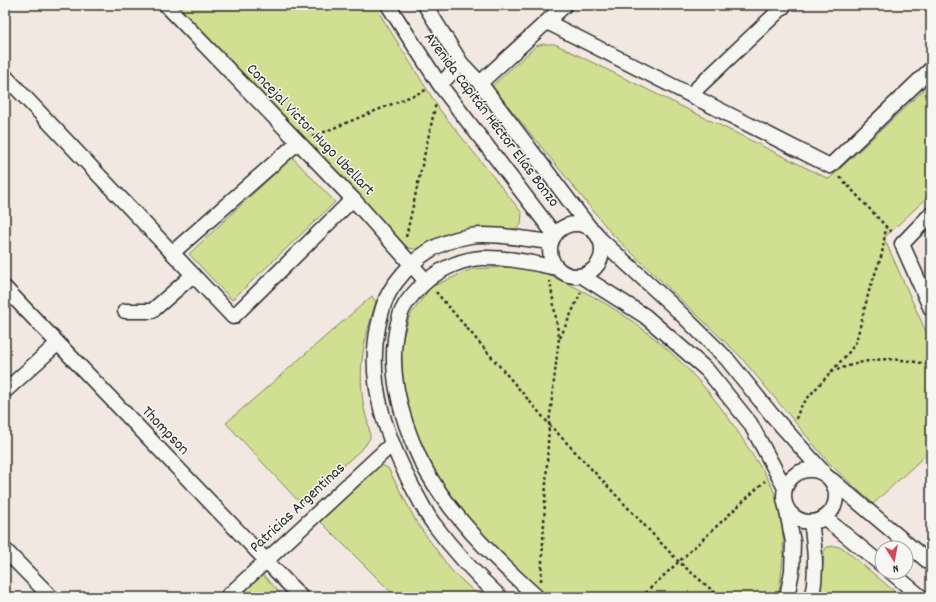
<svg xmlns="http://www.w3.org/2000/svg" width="936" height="602" font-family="Dekko,sans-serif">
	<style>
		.green { fill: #d1df92; stroke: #7e855e }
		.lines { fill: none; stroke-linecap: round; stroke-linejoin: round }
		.street-casing { stroke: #2b2b2b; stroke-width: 17 }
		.path { stroke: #2b2b2b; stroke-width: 2.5; stroke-dasharray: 3 3; stroke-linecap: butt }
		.street { stroke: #f6f6f2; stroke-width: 14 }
		.labels { text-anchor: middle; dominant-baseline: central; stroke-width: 3; stroke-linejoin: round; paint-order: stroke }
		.street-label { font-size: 16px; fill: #2b2b2b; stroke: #f6f6f2 }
	</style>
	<rect width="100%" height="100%" fill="#f3e8e1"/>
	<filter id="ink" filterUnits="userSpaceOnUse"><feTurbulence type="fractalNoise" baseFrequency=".025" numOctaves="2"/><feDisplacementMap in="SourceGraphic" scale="8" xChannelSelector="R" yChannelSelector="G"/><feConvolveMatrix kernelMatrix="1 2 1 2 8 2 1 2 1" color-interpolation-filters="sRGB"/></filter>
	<g filter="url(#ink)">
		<path class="green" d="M 175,5 L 374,5 L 440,110 L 522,213 L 521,225 C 512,234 491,229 478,229 C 455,231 436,240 416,249 L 408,248 Z
			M 543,44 L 555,44 L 829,179 L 931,83 L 931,194 L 884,238 L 931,343 L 931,450 L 873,504 L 830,464 L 739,355 L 612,234 L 492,86 L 536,46 Z
			M 292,157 L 335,202 L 232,300 L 189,254 Z
			M 511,267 C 524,270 539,271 552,275 C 561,279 570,285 579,289 C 654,327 711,384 753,456 C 760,466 767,476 772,487 C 788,522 784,561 778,597 L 548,597 L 503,558 L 475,527 L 434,471 L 413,425 L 403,384 L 401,344 L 409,317 L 431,287 L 472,269 Z
			M 372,296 L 376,302 C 364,339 357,369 364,408 C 366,418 370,427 370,438 L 365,446 L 301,504 L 226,423 Z
			M 379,464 L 388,468 L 417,523 L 451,570 L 480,597 L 396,597 L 319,520 Z
			M 835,546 L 843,548 L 901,597 L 820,597 L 824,551 L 827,547 Z
			M 260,572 L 284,597 L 234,597 Z"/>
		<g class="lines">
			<defs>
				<path id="street" d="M 166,5 L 353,199 L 426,281
					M 388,5 L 440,85 L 555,235
					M 425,5 L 461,63 L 480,83 L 589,227
					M 547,22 L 830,166 L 931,69
					M 5,76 L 233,317 L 353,199
					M 480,83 L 565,5
					M 440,85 L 461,63
					M 690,95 L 785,5
					M 931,214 L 902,244 L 931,309
					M550 250a26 26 0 1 1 52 0a26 26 0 1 1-52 0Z
					M 601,240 L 672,305 L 727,359 L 772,415 L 823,472
					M 172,253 L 297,143
					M 582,276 L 645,316 L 707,370 L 750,423 L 785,488
					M 5,288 L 301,597
					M 125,311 L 152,311 L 193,275
					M 5,391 L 57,344
					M784 496a26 26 0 1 1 52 0a26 26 0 1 1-52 0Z
					M 832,480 L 931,564
					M 786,507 L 793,542 L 792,571 L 787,597
					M 825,518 L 882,565
					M 811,522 C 815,548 817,571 812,597
					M 5,550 L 51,597
					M 891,572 L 921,597
					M 227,597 L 392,444
					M 500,597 C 476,575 453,550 433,523 C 426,514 421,502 415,492 C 388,441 366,385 378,327 C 382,309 385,296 397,281 C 417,255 437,242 470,236 C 491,232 529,240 551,242
					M 537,597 C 494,558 446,512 420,459 C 400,417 386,365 399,319 C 403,303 417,289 429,279 C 444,267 464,259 482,258 C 508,257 532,263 557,268"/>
			</defs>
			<use href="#street" class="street-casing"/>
			<path class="path" d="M 312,137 L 426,90
				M 840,177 L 892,233
				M 406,237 L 436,103
				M 436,292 L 549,424 L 679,562 L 720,597
				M 560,338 L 581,292
				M 831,372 C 871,357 889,356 931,365
				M 796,419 L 800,408 L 811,394 L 850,351 L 856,342 L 869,291 L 882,254 L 886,227
				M 541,581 L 549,424 L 559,338 L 550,281
				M 641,597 L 765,481"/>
			<use href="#street" class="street"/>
		</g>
	</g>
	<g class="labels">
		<g class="street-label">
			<text transform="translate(491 120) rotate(53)">Avenida Capitán Héctor Elías Bonzo</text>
			<text transform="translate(310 130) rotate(46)">Concejal Victor Hugo Ubellart</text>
			<text transform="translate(165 431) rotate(46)">Thompson</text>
			<text transform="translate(298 508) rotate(-43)">Patricias Argentinas</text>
		</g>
	</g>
	<rect width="936" height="602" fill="none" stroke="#f6f6f2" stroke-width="20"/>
	<rect x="10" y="10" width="916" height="582" fill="none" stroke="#2b2b2b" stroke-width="1.5" filter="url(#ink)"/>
	<g transform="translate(894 560) rotate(169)"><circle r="19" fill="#f6f6f2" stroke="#a5a5a2"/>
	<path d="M0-3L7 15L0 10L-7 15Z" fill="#d1495b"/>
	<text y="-6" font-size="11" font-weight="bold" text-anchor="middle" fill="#2b2b2b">N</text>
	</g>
</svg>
